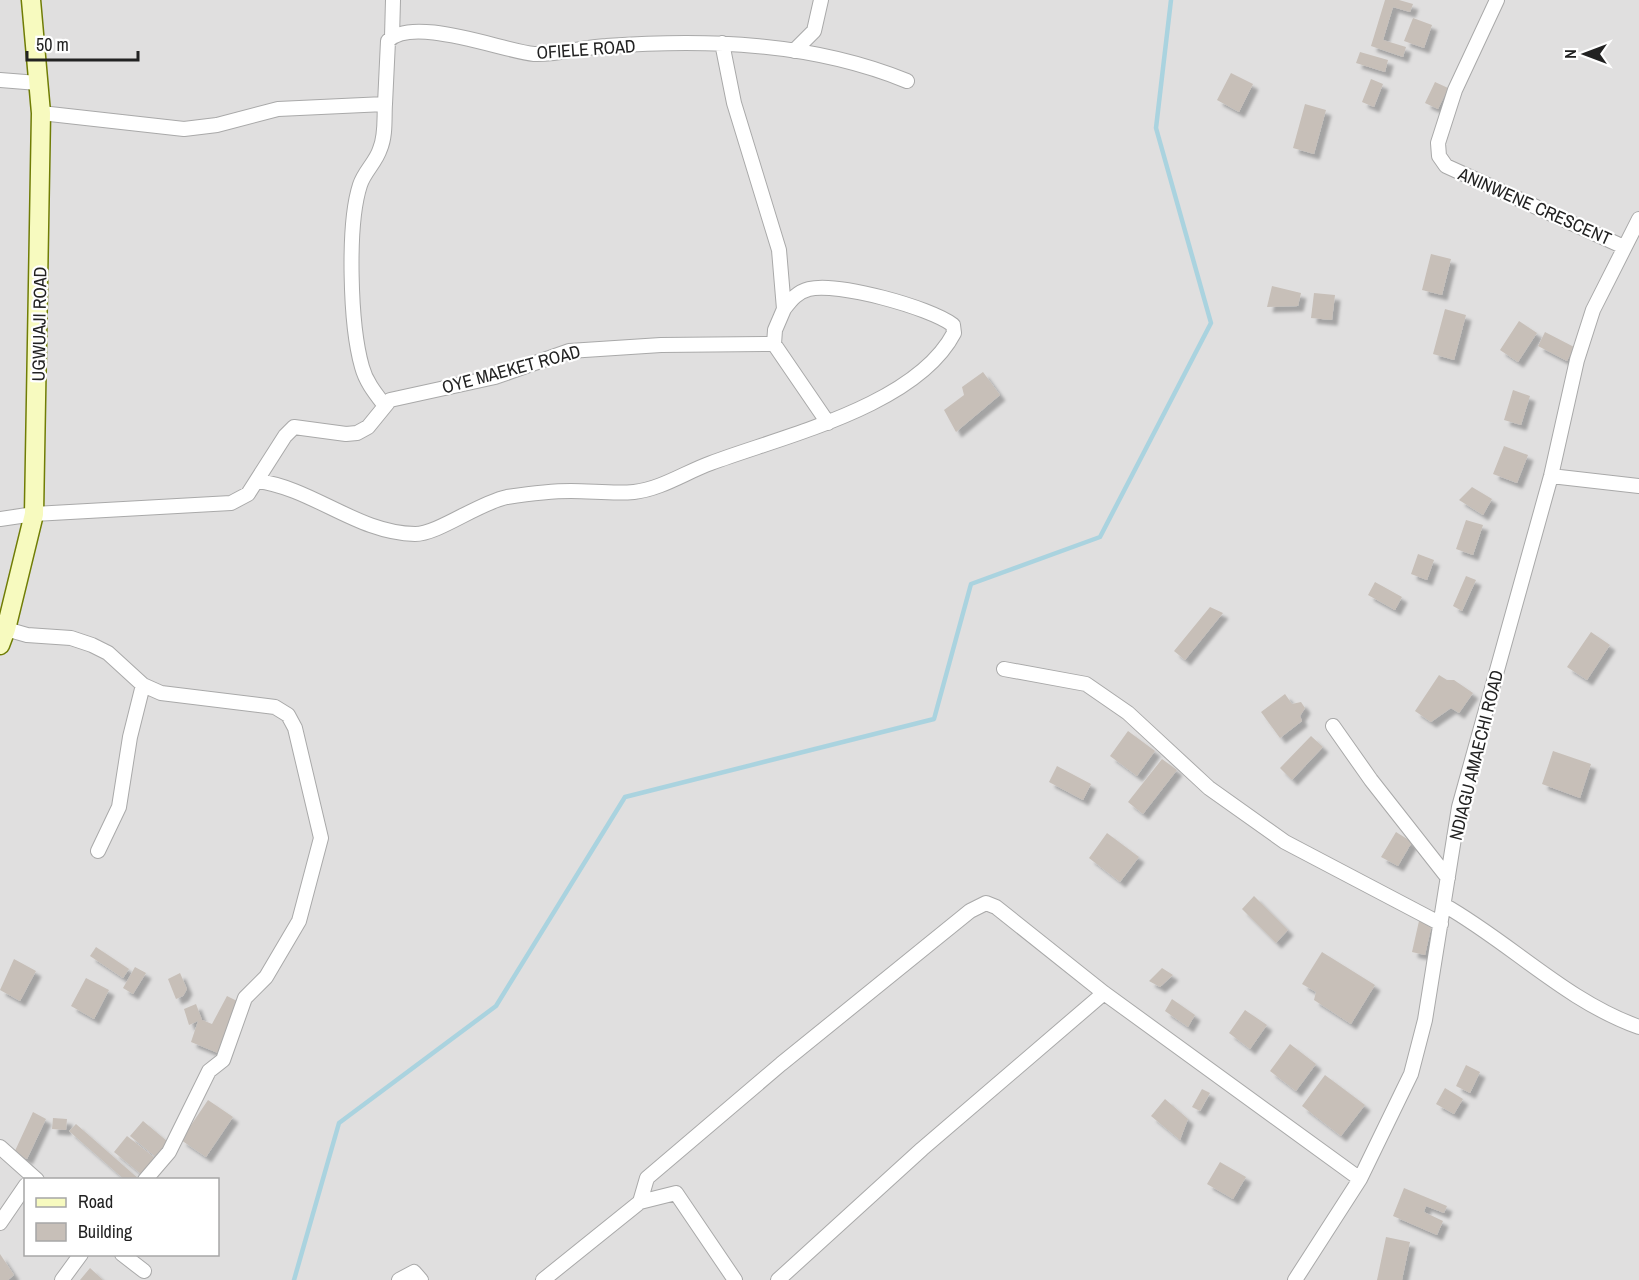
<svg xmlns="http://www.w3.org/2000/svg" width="1639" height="1280" font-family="'Archivo Narrow',sans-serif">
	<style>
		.residential { fill: #e0dfdf; fill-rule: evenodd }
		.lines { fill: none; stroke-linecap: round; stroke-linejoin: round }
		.stream { stroke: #aad3df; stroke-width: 4.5 }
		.building { fill: #c7bfb8; filter: url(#shadow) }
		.minor-casing { stroke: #a9a9a9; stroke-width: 16 }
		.secondary-casing { stroke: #707d05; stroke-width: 21 }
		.minor { stroke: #fff; stroke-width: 14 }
		.secondary { stroke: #f7fabf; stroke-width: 18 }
		.labels { text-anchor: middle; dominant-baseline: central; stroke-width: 4.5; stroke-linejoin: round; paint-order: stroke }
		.street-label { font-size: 18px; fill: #222; stroke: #fff }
	</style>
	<defs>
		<filter id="shadow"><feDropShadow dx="5.5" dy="5.5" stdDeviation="1.5" flood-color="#0004"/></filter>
	</defs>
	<rect width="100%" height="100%" fill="#f2efe9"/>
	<path class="residential" d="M 0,0 L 1639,0 L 1639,1280 L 0,1280 ZM 26,1180 L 218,1180 L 218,1254 L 26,1254 Z"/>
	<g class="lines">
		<path class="stream" d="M 294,1280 L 339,1123 L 496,1006 L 625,797 L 934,719 L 971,584 L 1100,537 L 1211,323 L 1156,128 L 1171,0"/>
	</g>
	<path class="building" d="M 1385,0 L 1399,0 L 1413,4 L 1410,12 L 1393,7 L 1383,40 L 1406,47 L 1403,57 L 1371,46 Z
		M 1413,18 L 1432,25 L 1424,48 L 1404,41 Z
		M 1360,52 L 1388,60 L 1385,72 L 1356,63 Z
		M 1231,73 L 1253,84 L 1239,112 L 1217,100 Z
		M 1371,79 L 1383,84 L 1374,107 L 1362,102 Z
		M 1435,82 L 1448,88 L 1438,109 L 1425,103 Z
		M 1305,104 L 1326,110 L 1314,154 L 1293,148 Z
		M 1431,254 L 1451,259 L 1442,295 L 1422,290 Z
		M 1272,286 L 1301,293 L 1298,306 L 1267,307 Z
		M 1314,293 L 1335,295 L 1332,320 L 1311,318 Z
		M 1445,309 L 1466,315 L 1454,360 L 1433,354 Z
		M 1519,321 L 1537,333 L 1518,362 L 1500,350 Z
		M 1545,332 L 1574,347 L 1567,361 L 1538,346 Z
		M 983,372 L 1000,395 L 956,432 L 944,410 L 964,395 L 962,387 Z
		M 1513,390 L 1530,396 L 1521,425 L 1504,420 Z
		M 1504,446 L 1528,455 L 1517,483 L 1493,474 Z
		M 1472,487 L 1492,499 L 1483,515 L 1459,500 Z
		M 1466,520 L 1483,525 L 1473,555 L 1456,549 Z
		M 1418,554 L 1434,560 L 1427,580 L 1411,574 Z
		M 1466,576 L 1476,580 L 1462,611 L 1453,606 Z
		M 1375,582 L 1402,597 L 1395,610 L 1368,595 Z
		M 1210,607 L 1223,613 L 1185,660 L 1174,651 Z
		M 1591,632 L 1610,645 L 1587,680 L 1567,667 Z
		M 1439,675 L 1447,680 L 1454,680 L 1473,693 L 1459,713 L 1451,708 L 1431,722 L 1415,711 Z
		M 1285,694 L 1292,704 L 1301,702 L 1305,708 L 1300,716 L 1302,721 L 1280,738 L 1261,712 Z
		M 1128,731 L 1155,751 L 1137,776 L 1110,756 Z
		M 1311,736 L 1323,747 L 1292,780 L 1280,768 Z
		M 1553,751 L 1591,764 L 1580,798 L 1542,784 Z
		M 1162,759 L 1177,770 L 1143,814 L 1128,802 Z
		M 1057,766 L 1091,784 L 1083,800 L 1049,782 Z
		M 1396,832 L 1412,842 L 1398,866 L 1381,857 Z
		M 1107,833 L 1139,857 L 1120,882 L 1089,858 Z
		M 1254,896 L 1288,930 L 1276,943 L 1242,909 Z
		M 1419,921 L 1432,924 L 1425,955 L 1412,952 Z
		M 96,947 L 129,969 L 123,978 L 90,956 Z
		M 1322,952 L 1375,985 L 1351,1024 L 1314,1000 L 1316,992 L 1302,984 Z
		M 14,959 L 36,971 L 20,1001 L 0,990 Z
		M 135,967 L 146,973 L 133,994 L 123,988 Z
		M 1162,968 L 1173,975 L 1160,987 L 1149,981 Z
		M 180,973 L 187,989 L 183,996 L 176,999 L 168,979 Z
		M 86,978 L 109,990 L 94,1019 L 71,1006 Z
		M 227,996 L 239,1002 L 218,1053 L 191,1042 L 198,1021 L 189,1025 L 184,1009 L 196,1004 L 202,1020 L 212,1024 Z
		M 1172,999 L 1195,1015 L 1188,1027 L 1165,1011 Z
		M 1245,1010 L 1267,1025 L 1250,1049 L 1229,1033 Z
		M 1290,1044 L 1316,1064 L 1296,1091 L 1270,1071 Z
		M 1466,1065 L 1480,1072 L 1470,1093 L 1456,1086 Z
		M 1325,1075 L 1365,1105 L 1341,1136 L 1302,1106 Z
		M 1445,1088 L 1463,1099 L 1454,1114 L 1436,1104 Z
		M 1202,1089 L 1210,1093 L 1200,1111 L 1192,1107 Z
		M 1165,1099 L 1188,1119 L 1180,1140 L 1151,1116 Z
		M 208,1100 L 233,1117 L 206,1157 L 181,1140 Z
		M 33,1112 L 46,1119 L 27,1159 L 14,1153 Z
		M 53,1118 L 67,1119 L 66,1130 L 52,1129 Z
		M 143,1121 L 168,1142 L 156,1157 L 130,1136 Z
		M 76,1124 L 140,1180 L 125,1180 L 69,1131 Z
		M 127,1136 L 155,1158 L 141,1174 L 114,1152 Z
		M 1220,1162 L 1246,1177 L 1233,1199 L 1207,1184 Z
		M 1404,1188 L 1447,1206 L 1444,1213 L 1426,1206 L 1424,1212 L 1443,1221 L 1437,1235 L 1393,1216 Z
		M 1386,1237 L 1410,1242 L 1402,1280 L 1377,1280 Z
		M 0,1254 L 14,1275 L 8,1280 L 0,1280 Z
		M 90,1268 L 103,1280 L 80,1280 Z"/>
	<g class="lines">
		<defs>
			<path id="minor" d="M 1497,0 L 1455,90 L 1438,143 L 1439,156 L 1446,166 L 1624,247
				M 392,37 L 393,0
				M 722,43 L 734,103 L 779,250 L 784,309 L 775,330 L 774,344 L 828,423
				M 794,51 L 814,31 L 821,0
				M 0,80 L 38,83
				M 41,113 L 184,129 L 217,125 L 278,109 L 385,104 L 388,41 C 412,15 503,51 534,54 C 558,55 583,47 606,46 C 708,39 811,42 907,81
				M 385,406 C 375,393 366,382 362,367 C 350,325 347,225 360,185 C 364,172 376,162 380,149 C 386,135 384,118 385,104
				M 1551,476 L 1639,486
				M 257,481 C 313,488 357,533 415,534 C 438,534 478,503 507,497 C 527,494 551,491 571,491 C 592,491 614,494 634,492 C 661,489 686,472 711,463 C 783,436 916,406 954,333 L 953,325 C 929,307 837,282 809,289 C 797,292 791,300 784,309
				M 0,519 L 34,514 L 231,503 L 248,494 L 285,436 L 294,427 L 346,434 L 357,433 L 368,427 L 390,400 L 495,377 L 569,351 L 661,345 L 774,344
				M 6,629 L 27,635 L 71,638 L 92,645 L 108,653 L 143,685 L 161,693 L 275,707 L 288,715 L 295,728 L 321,838 L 299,921 L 266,977 L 245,998 L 223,1060 L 209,1071 L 169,1152 L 145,1180
				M 1004,669 L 1086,684 L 1128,713 L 1209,788 L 1285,842 L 1441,924
				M 1333,726 L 1371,780 L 1448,878
				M 98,851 L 119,807 L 130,737 L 143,685
				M 1444,905 C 1511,943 1566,1001 1639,1027
				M 0,1147 L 37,1180
				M 640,1202 L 676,1193 L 735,1280
				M 0,1223 L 26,1185
				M 122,1254 L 144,1271
				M 62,1280 L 81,1254
				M 399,1280 L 414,1272 L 421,1280
				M 543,1280 L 640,1202 L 647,1178 L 781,1064 L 970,911 L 986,903 L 996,907 L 1104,993 L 1360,1179
				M 778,1280 L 922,1149 L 1104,993
				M 1295,1280 L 1360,1179 L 1411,1074 L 1425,1020 L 1459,807 L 1551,476 L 1577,360 L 1593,310 L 1639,219"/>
			<path id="secondary" d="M 0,645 L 6,629 L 34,514 L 41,113 L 31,0"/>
		</defs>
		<use href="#minor" class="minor-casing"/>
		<use href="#secondary" class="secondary-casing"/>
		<use href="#minor" class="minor"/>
		<use href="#secondary" class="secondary"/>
	</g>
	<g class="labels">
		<g class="street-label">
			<text transform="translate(586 49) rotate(-4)">OFIELE ROAD</text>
			<text transform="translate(1535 206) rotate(24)">ANINWENE CRESCENT</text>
			<text transform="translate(39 324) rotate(-89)">UGWUAJI ROAD</text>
			<text transform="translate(511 369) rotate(-15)">OYE MAEKET ROAD</text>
			<text transform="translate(1476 755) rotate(-76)">NDIAGU AMAECHI ROAD</text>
		</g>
	</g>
	<rect x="24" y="1178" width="195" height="78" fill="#ffffff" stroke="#a7a7a7" stroke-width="1.5"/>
	<rect x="36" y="1198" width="30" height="9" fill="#f7fabf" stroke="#a7a7a7" stroke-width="1.5"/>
	<text x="78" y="1208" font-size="18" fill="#222222">Road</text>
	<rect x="36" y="1223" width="30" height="18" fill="#c7bfb8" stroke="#a7a7a7" stroke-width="1.5"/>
	<text x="78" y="1238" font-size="18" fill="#222222">Building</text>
	<g transform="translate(1585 54) rotate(270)" stroke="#ffffff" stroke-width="4.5" paint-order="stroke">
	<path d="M0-4.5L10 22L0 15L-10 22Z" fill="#222222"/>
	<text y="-9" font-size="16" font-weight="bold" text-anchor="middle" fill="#222222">N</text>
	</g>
	<path d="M27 51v9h111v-9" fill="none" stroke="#222222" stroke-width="3"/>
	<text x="36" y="51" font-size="18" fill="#222222" stroke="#ffffff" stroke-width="4.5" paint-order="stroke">50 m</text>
</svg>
